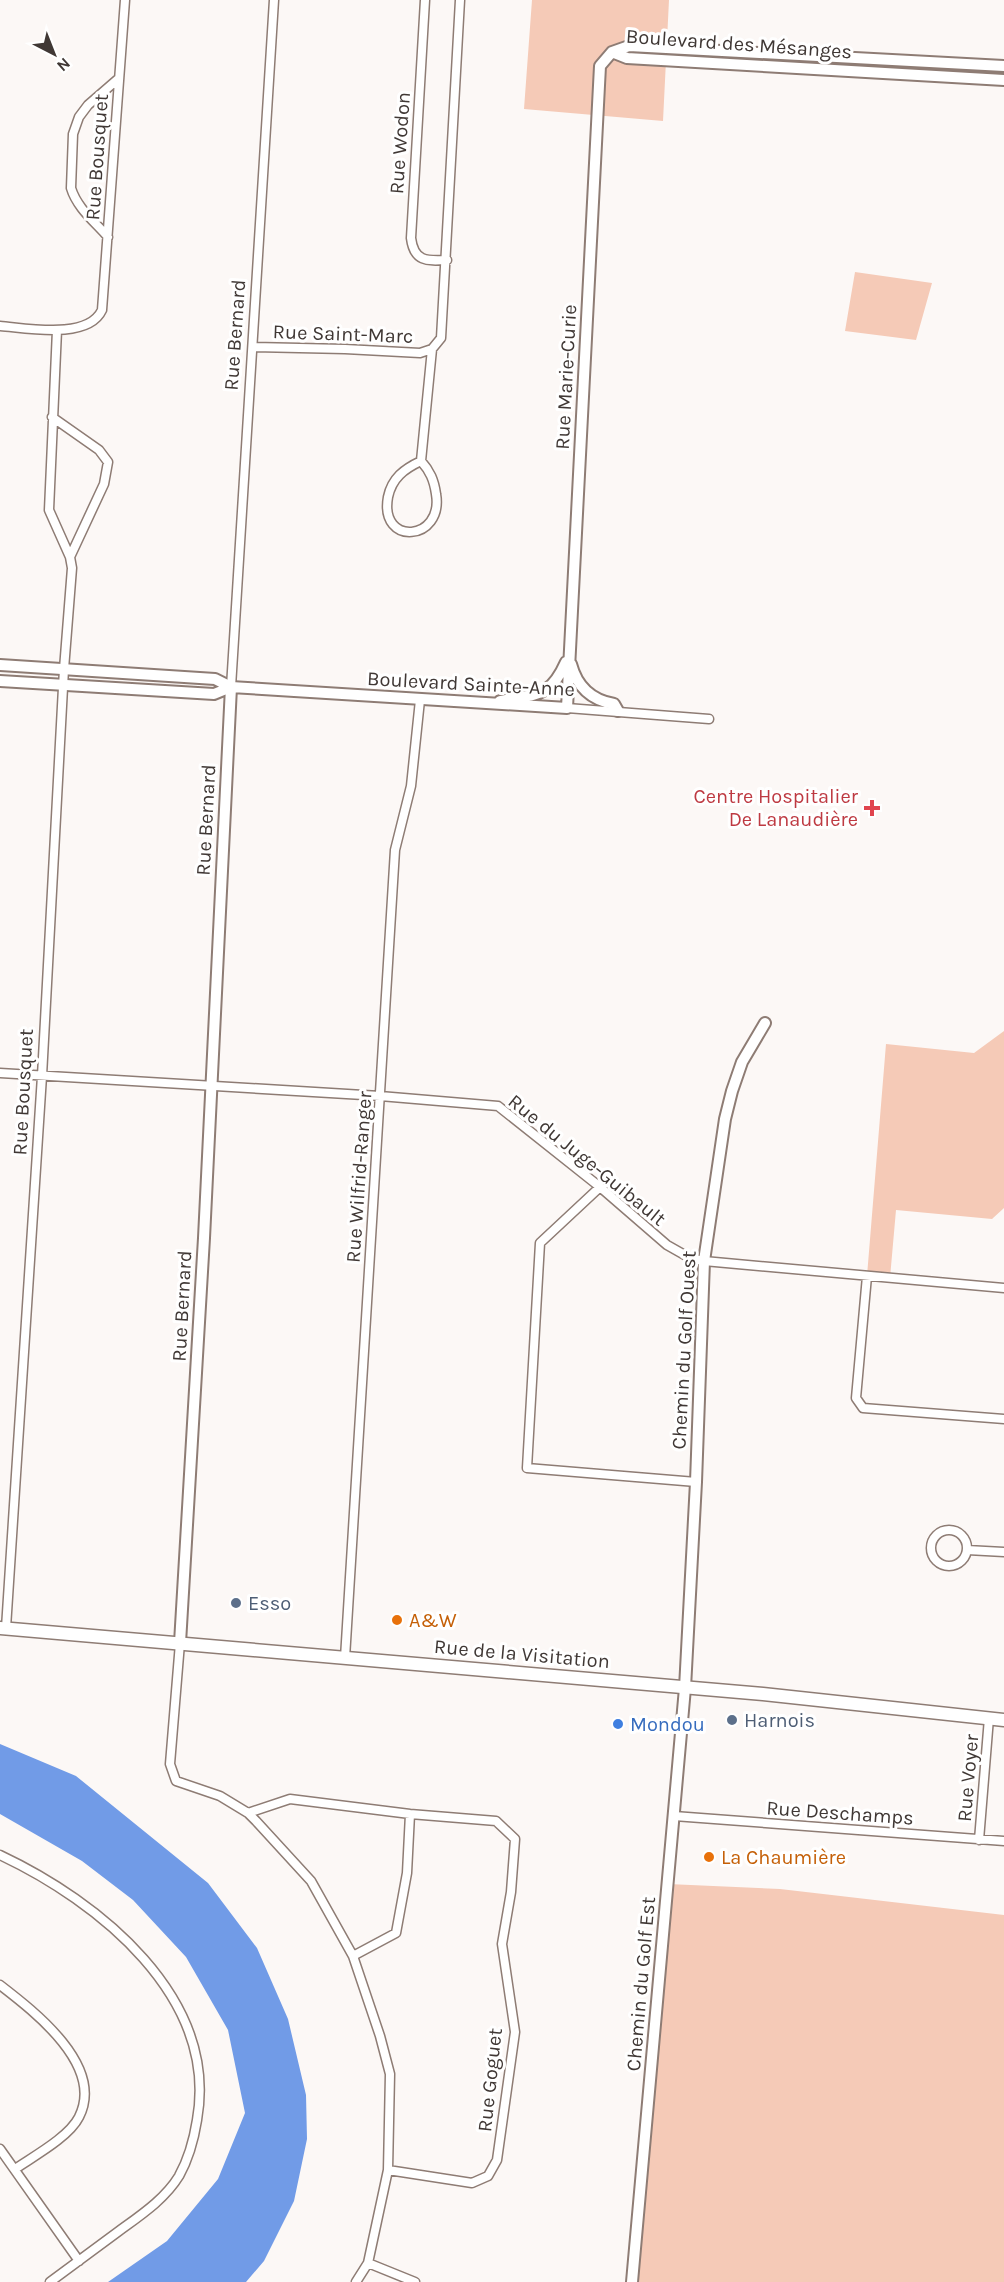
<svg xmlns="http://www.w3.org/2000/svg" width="1004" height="2282" font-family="Karla,sans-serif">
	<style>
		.green { fill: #f5cab7 }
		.water { fill: #719be7 }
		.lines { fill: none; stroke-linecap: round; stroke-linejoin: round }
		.minor-casing { stroke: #8e7c74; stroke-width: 11 }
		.tertiary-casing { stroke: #8e7c74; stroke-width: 14 }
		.secondary-casing { stroke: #8e7c74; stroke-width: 15 }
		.minor { stroke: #fff; stroke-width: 8 }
		.tertiary { stroke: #fff; stroke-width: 10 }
		.secondary { stroke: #fff; stroke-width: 12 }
		.health-dot { fill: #e0444e; stroke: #fff; stroke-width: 2 }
		.service-dot { fill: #5c6f8a; stroke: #fff; stroke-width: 2 }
		.food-dot { fill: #e8710a; stroke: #fff; stroke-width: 2 }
		.shop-dot { fill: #3f7fe0; stroke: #fff; stroke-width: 2 }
		.labels { text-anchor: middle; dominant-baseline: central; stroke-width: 6; stroke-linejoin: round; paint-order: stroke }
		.street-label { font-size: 20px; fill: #403835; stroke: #fff }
		.health-label { font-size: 20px; fill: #be3a42; stroke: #fff; text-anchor: end }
		.service-label { font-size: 20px; fill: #4e5e75; stroke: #fff; text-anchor: start }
		.food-label { font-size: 20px; fill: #c56008; stroke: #fff; text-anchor: start }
		.shop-label { font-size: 20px; fill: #366cbe; stroke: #fff; text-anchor: start }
	</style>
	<rect width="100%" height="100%" fill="#fcf8f6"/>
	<path class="green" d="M 532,0 L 669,0 L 663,121 L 524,109 Z
		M 855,272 L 932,283 L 916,340 L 845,331 Z
		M 1004,1031 L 1004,1208 L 992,1219 L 896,1210 L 890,1278 L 867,1276 L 886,1044 L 974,1053 Z
		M 668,1884 L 780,1889 L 1004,1915 L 1004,2282 L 628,2282 Z"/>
	<path class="water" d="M 0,1744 L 76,1776 L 208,1883 L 257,1948 L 288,2019 L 306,2095 L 307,2139 L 294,2201 L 264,2261 L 246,2282 L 108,2282 L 167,2241 L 218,2179 L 245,2113 L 228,2030 L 186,1957 L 133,1900 L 82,1861 L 0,1814 Z"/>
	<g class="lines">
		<defs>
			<path id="minor" d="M 425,0 L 411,238 C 414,262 427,261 447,260
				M 108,237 C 95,222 77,208 71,188 L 73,134 L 79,117 L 88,105 L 118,79
				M 0,326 C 27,328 88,340 102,310 L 125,0
				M 253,347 L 345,349 L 420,353 L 432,349 L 441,338 L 460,0
				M 52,417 L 99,450 L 108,462 L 104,484 L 70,557
				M 421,461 C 430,471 434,480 436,494 C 444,541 379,547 388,497 C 392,478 404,469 421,461 Z
				M 421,461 L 432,349
				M 231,687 L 274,0
				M 567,708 L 709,719
				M 0,1073 L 380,1096 L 498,1106 L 600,1187 L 667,1245 L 690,1258 L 704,1261 L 1004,1288
				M 600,1187 L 540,1243 L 527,1468 L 696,1482
				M 867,1276 L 856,1398 L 863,1408 L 1004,1419
				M931 1548a18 18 0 1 1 36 0a18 18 0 1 1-36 0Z
				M 967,1550 L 1004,1552
				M 6,1628 L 42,1076 L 64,669 L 72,568 L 70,557 L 49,510 L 57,330
				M 180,1643 L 170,1764 L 176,1781 L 220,1796 L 248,1813 L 256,1821 L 311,1881 L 353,1956 L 380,2036 L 390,2074 L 388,2170 L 368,2263 L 356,2282
				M 345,1658 L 395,850 L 411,786 L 420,700
				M 248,1813 L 290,1799 L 410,1814 L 496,1821 L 515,1839 L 511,1892 L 502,1944 L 515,2032 L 497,2160 L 488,2176 L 472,2183 L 388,2170
				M 674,1816 L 1004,1841
				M 979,1840 L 989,1718
				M 0,1855 C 98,1901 219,1997 197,2120 C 194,2139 189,2158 179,2176 C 165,2199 141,2215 119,2231 C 96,2248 73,2265 50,2282
				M 353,1956 L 396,1933 L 407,1873 L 410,1814
				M 0,1985 C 35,2012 105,2066 79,2117 C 69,2137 34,2156 15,2169
				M 0,2149 L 79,2261
				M 368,2263 L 415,2282"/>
			<path id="tertiary" d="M 612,52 L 627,58 L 1004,80
				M 571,664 C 577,687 591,700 614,704 L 618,711
				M 0,665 L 215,679 L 231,687 L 567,708 L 600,66 L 612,52 L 629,46 L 1004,66
				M 0,681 L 214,694 L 231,687
				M 500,701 C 535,693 549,700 566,662
				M 180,1643 L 204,1238 L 231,687
				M 632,2282 L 685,1688 L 696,1482 L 704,1261 L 725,1119 L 732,1091 L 742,1062 L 765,1023"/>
			<path id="secondary" d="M 0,1628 L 763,1694 L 1004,1720"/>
		</defs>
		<use href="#minor" class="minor-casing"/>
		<use href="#tertiary" class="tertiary-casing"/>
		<use href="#secondary" class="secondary-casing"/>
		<use href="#minor" class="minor"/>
		<use href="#tertiary" class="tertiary"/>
		<use href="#secondary" class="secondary"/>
	</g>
	<path class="health-dot" d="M869 799h6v6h6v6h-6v6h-6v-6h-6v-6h6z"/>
	<g class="service-dot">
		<circle cx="236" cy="1603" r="6"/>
		<circle cx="732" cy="1720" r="6"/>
	</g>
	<g class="food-dot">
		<circle cx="397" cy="1620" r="6"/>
		<circle cx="709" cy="1857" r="6"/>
	</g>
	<circle class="shop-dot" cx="618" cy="1724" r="6"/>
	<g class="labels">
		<g class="street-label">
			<text transform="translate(739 44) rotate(4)">Boulevard des Mésanges</text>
			<text transform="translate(400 143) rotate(-86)">Rue Wodon</text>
			<text transform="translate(97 157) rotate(-86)">Rue Bousquet</text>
			<text transform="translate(343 334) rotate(2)">Rue Saint-Marc</text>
			<text transform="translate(235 335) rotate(-86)">Rue Bernard</text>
			<text transform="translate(566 377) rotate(-87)">Rue Marie-Curie</text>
			<text transform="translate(471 684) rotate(3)">Boulevard Sainte-Anne</text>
			<text transform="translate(206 820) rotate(-87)">Rue Bernard</text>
			<text transform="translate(23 1092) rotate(-87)">Rue Bousquet</text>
			<text transform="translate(587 1160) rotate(39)">Rue du Juge-Guibault</text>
			<text transform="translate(359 1177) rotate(-86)">Rue Wilfrid-Ranger</text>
			<text transform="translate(182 1306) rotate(-87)">Rue Bernard</text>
			<text transform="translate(684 1350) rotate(-87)">Chemin du Golf Ouest</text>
			<text transform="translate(522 1654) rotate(5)">Rue de la Visitation</text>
			<text transform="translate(968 1778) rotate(-85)">Rue Voyer</text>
			<text transform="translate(840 1813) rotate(4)">Rue Deschamps</text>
			<text transform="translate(641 1984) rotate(-85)">Chemin du Golf Est</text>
			<text transform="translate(490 2080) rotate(-84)">Rue Goguet</text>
		</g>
		<g class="health-label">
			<text x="858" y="796">Centre Hospitalier<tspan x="858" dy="23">De Lanaudière</tspan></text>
		</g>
		<g class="service-label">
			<text x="248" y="1603">Esso</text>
			<text x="744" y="1720">Harnois</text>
		</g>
		<g class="food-label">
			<text x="409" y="1620">A&amp;W</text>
			<text x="721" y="1857">La Chaumière</text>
		</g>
		<g class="shop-label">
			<text x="630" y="1724">Mondou</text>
		</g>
	</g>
	<g transform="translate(54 54) rotate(138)" stroke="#ffffff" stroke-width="4.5" paint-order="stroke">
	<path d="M0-4.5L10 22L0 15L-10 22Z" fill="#403835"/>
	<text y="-9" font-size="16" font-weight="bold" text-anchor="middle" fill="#403835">N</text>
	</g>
</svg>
